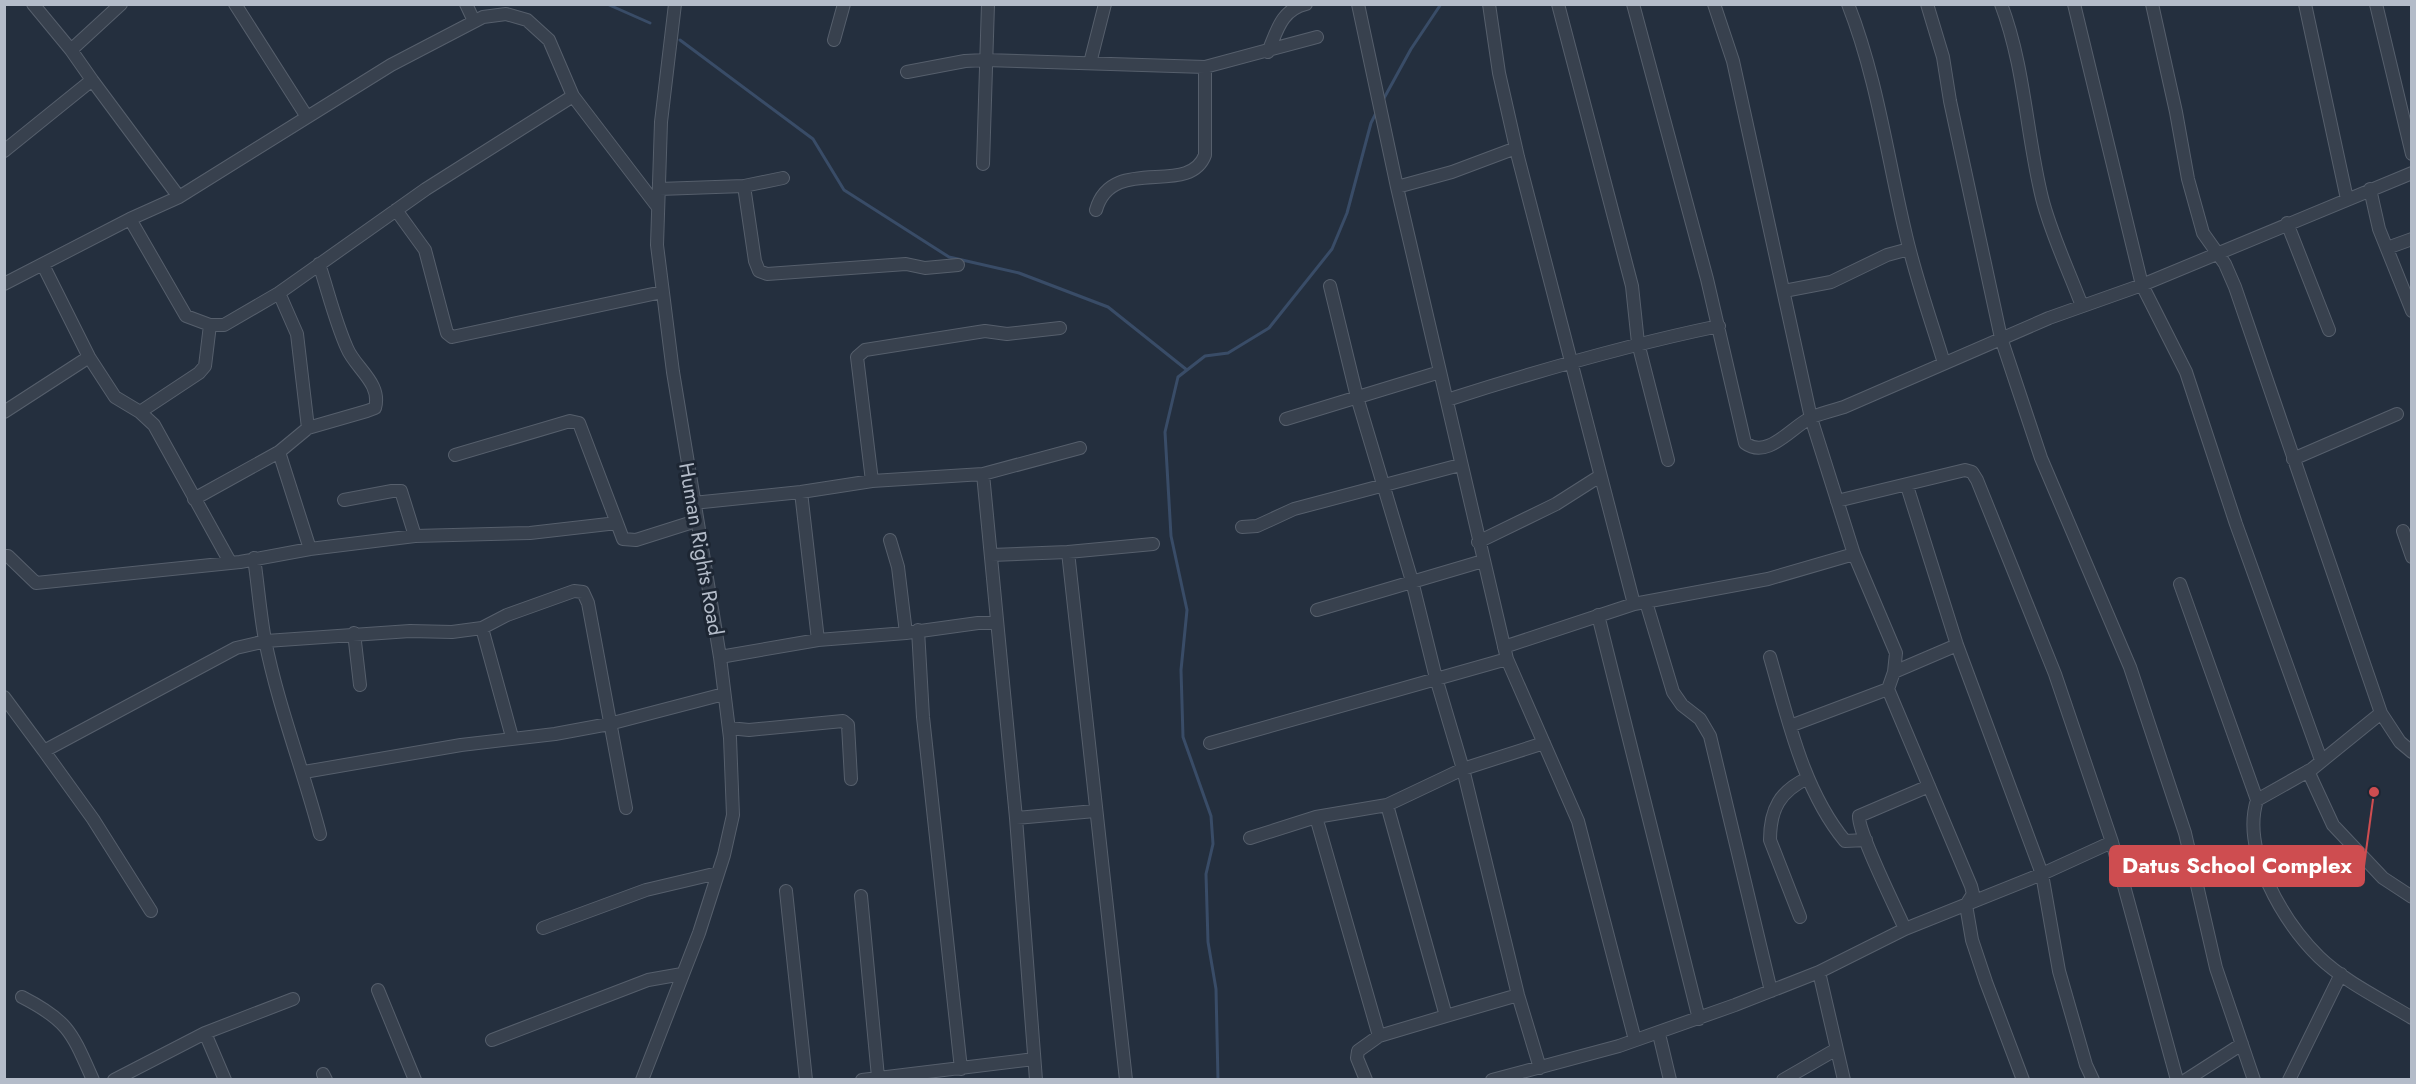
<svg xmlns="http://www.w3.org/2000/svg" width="2416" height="1084" font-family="Jost,sans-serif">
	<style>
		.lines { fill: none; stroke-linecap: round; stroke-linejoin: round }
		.stream { stroke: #394c67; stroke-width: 3 }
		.minor-casing { stroke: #565f6c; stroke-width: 14 }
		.minor { stroke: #38414e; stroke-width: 12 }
		.labels { text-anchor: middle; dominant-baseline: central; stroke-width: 6; stroke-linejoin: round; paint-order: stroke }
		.street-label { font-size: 21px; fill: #b4bcc9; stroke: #1d2633 }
		.leader { fill: none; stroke: #ce4d50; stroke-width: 2 }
		.callout-dot { fill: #ce4d50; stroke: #1d2633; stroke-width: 2 }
		.callout { fill: #ce4d50; stroke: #ce4d50; stroke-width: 2 }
		.callout-label { font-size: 22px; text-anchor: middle; font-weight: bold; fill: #fff }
	</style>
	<rect width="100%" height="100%" fill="#242f3e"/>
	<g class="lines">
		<path class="stream" d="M 607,4 L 650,23
			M 680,40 L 813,139 L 844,190 L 949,257 L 1019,273 L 1108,307 L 1187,370
			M 1383,100 L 1411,49 L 1441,4
			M 1218,1080 L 1216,989 L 1208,942 L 1206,874 L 1213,844 L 1211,816 L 1183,737 L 1181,670 L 1187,610 L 1171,536 L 1165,432 L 1178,377 L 1205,356 L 1228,353 L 1269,328 L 1332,249 L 1347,213 L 1371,123 L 1377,111"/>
		<defs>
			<path id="minor" d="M 235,4 L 307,117
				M 466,4 L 474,21
				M 1358,4 L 1397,187 L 1507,659 L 1578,821 L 1635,1040
				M 1489,4 L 1499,73 L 1518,157 L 1634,604
				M 1558,4 L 1632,286 L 1638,343 L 1668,460
				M 1633,4 L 1707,279 L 1745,443 C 1768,460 1791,427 1812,417 C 1822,413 1834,410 1844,407 L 2049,318 L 2142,285 L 2412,173
				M 1714,4 L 1733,61 L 1811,418 L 1854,554 L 1896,653 L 1894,672 L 1888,689 L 1971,886 L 1973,894 L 1966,905 L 1972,940 L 1986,982 L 2023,1080
				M 1848,4 C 1877,78 1887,155 1905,231 C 1915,276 1931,320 1944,363
				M 1927,4 L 1943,57 L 1950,101 L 2001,338 L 2041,458 L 2130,667 L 2185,833 L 2216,968 L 2254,1080
				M 2001,4 C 2025,67 2026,133 2042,198 C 2051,234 2069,271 2082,306
				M 2074,4 L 2142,285 L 2186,372 L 2236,524 L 2321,760
				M 2152,4 L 2176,112 L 2188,179 L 2203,233 L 2225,264 L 2235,287 L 2381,713 L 2400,742 L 2412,752
				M 2305,4 L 2347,199
				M 2376,4 L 2412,154
				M 834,40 L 844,4
				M 71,50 L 121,4
				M 1268,52 C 1277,31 1281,10 1306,4
				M 1090,63 L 1105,4
				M 907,72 L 965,61 L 985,60 L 1205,67 L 1317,37
				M 92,80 L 179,197
				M 4,151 L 92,80 L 71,50 L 33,4
				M 983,164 L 988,4
				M 744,186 L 755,261 L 759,271 L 767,274 L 906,264 L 925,268 L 958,265
				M 1397,187 L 1452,172 L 1516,148
				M 659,189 L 744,186 L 783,178
				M 2370,189 L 2379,229 L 2412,311
				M 396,210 L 425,250 L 447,333 L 452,337 L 662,292
				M 1096,210 C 1112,153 1189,198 1205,155 L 1205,67
				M 130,219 L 179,197 L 391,65 L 483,17 L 506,14 L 527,20 L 549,40 L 573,96 L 657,206
				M 2287,223 L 2329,330
				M 2387,248 L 2412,239
				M 43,265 L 89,357 L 115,397 L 140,412 L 154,425 L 230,562
				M 4,284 L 130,219 L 186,316 L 210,325 L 224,325 L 279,293 L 426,189 L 573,96
				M 1330,286 L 1357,397 L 1412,581 L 1436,678 L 1463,769 L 1518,995 L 1540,1068
				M 1784,291 L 1831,282 L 1887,255 L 1909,249
				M 1447,400 C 1537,371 1627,345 1719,326
				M 4,412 L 89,357
				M 140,412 L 199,373 L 205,366 L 210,325
				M 1286,419 L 1440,372
				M 308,428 L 367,411 L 375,408 C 382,383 355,368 347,348 C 335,321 328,291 319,264
				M 279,452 L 310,549
				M 455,455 L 570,421 L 579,423 L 617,523
				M 2293,459 L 2397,414
				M 983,474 L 1016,818 L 1036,1080
				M 872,481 L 857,357 L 865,350 L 985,331 L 1007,334 L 1060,328
				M 1907,486 L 1957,645 L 2042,874 L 2059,971 L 2086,1065 L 2093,1080
				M 801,492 L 818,640
				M 194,499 L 279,452 L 308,428 L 297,334 L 279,293
				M 344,500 L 392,491 L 401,491 L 415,536
				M 1837,501 L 1965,470 L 1972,472 L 1977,480 L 2055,674 L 2112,842 L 2177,1080
				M 693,503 L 801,492 L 872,481 L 983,474 L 1080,448
				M 1242,527 L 1257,526 L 1294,509 L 1460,465
				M 2403,531 L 2412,557
				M 890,540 L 898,567 L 906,633
				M 1478,542 L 1556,504 L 1600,476
				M 1068,552 L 1126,1080
				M 991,555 L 1068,552 L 1153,544
				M 4,556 L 8,556 L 36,583 L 240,562 L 310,549 L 415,536 L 530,533 L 617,523 L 623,539 L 636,540 L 696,521
				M 254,558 C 258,585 260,613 265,640 C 278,706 303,769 320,834
				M 2180,584 L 2257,800 L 2312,769 L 2381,713
				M 1646,602 L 1673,692 L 1682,705 L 1700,719 L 1710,736 L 1771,991
				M 1317,610 L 1483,561
				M 1598,615 L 1699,1019
				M 482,628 L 512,737
				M 918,630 L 923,717 L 961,1069
				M 354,633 L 360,685
				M 1504,647 L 1634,604 L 1768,579 L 1854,554
				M 720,657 L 818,640 L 906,633 L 978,623 L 996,623
				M 1770,657 C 1788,719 1803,790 1845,841 L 1866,840
				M 1894,672 L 1957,645
				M 4,697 L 44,751 L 236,648 L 266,641 L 410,631 L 452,632 L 482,628 L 507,615 L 574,591 L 583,592 L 588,603 L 626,808
				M 1790,726 L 1888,689
				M 729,728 L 749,730 L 843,721 L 848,725 L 851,779
				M 1210,743 L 1507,659
				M 44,751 L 93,819 L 151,911
				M 2308,771 L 2333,825 L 2383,878 L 2412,897
				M 304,772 L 461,745 L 555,734 L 609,724 L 724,694
				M 2257,800 C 2241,851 2283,921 2319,957 C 2345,982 2381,999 2412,1018
				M 1387,805 L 1446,1016 L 1518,995
				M 1316,817 L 1379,1036 L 1446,1016
				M 1016,818 L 1095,811
				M 1250,838 L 1316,817 L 1387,805 L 1463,769 L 1544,743
				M 786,891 L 806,1080
				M 861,896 L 878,1077
				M 1800,917 L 1770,840 C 1770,809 1780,791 1808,778
				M 543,928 L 646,890 L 718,873
				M 1905,929 C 1896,908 1858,833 1859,816 L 1929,786
				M 1819,972 L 1844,1080
				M 378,990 L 415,1080
				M 22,997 C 69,1021 72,1033 93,1080
				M 205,1033 L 225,1080
				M 1659,1034 L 1670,1080
				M 492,1040 L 648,980 L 682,974
				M 323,1074 L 326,1080
				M 114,1080 L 205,1033 L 293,999
				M 642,1080 L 699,933 L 724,855 L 733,815 L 730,738 L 720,657 L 673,372 L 657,245 L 661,122 L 675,4
				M 862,1080 L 1034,1059
				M 1366,1080 L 1357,1058 L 1358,1051 L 1379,1036
				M 1492,1080 L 1619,1046 L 1735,1005 L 1819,972 L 1905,929 L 2042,874 L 2112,842
				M 1783,1080 L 1835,1050
				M 2186,1080 L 2242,1044
				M 2289,1080 L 2341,974"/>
		</defs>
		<use href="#minor" class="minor-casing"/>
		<use href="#minor" class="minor"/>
	</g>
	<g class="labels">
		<g class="street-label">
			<text transform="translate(701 549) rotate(80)">Human Rights Road</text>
		</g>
	</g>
	<path class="leader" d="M2374 792L2364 866"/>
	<circle class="callout-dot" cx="2374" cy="792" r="6"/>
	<rect class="callout" x="2110" y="846" width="254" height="40" rx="6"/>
	<g class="callout-label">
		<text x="2237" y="873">Datus School Complex</text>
	</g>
	<rect width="2416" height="1084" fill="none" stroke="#b4bcc9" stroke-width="12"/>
</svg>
